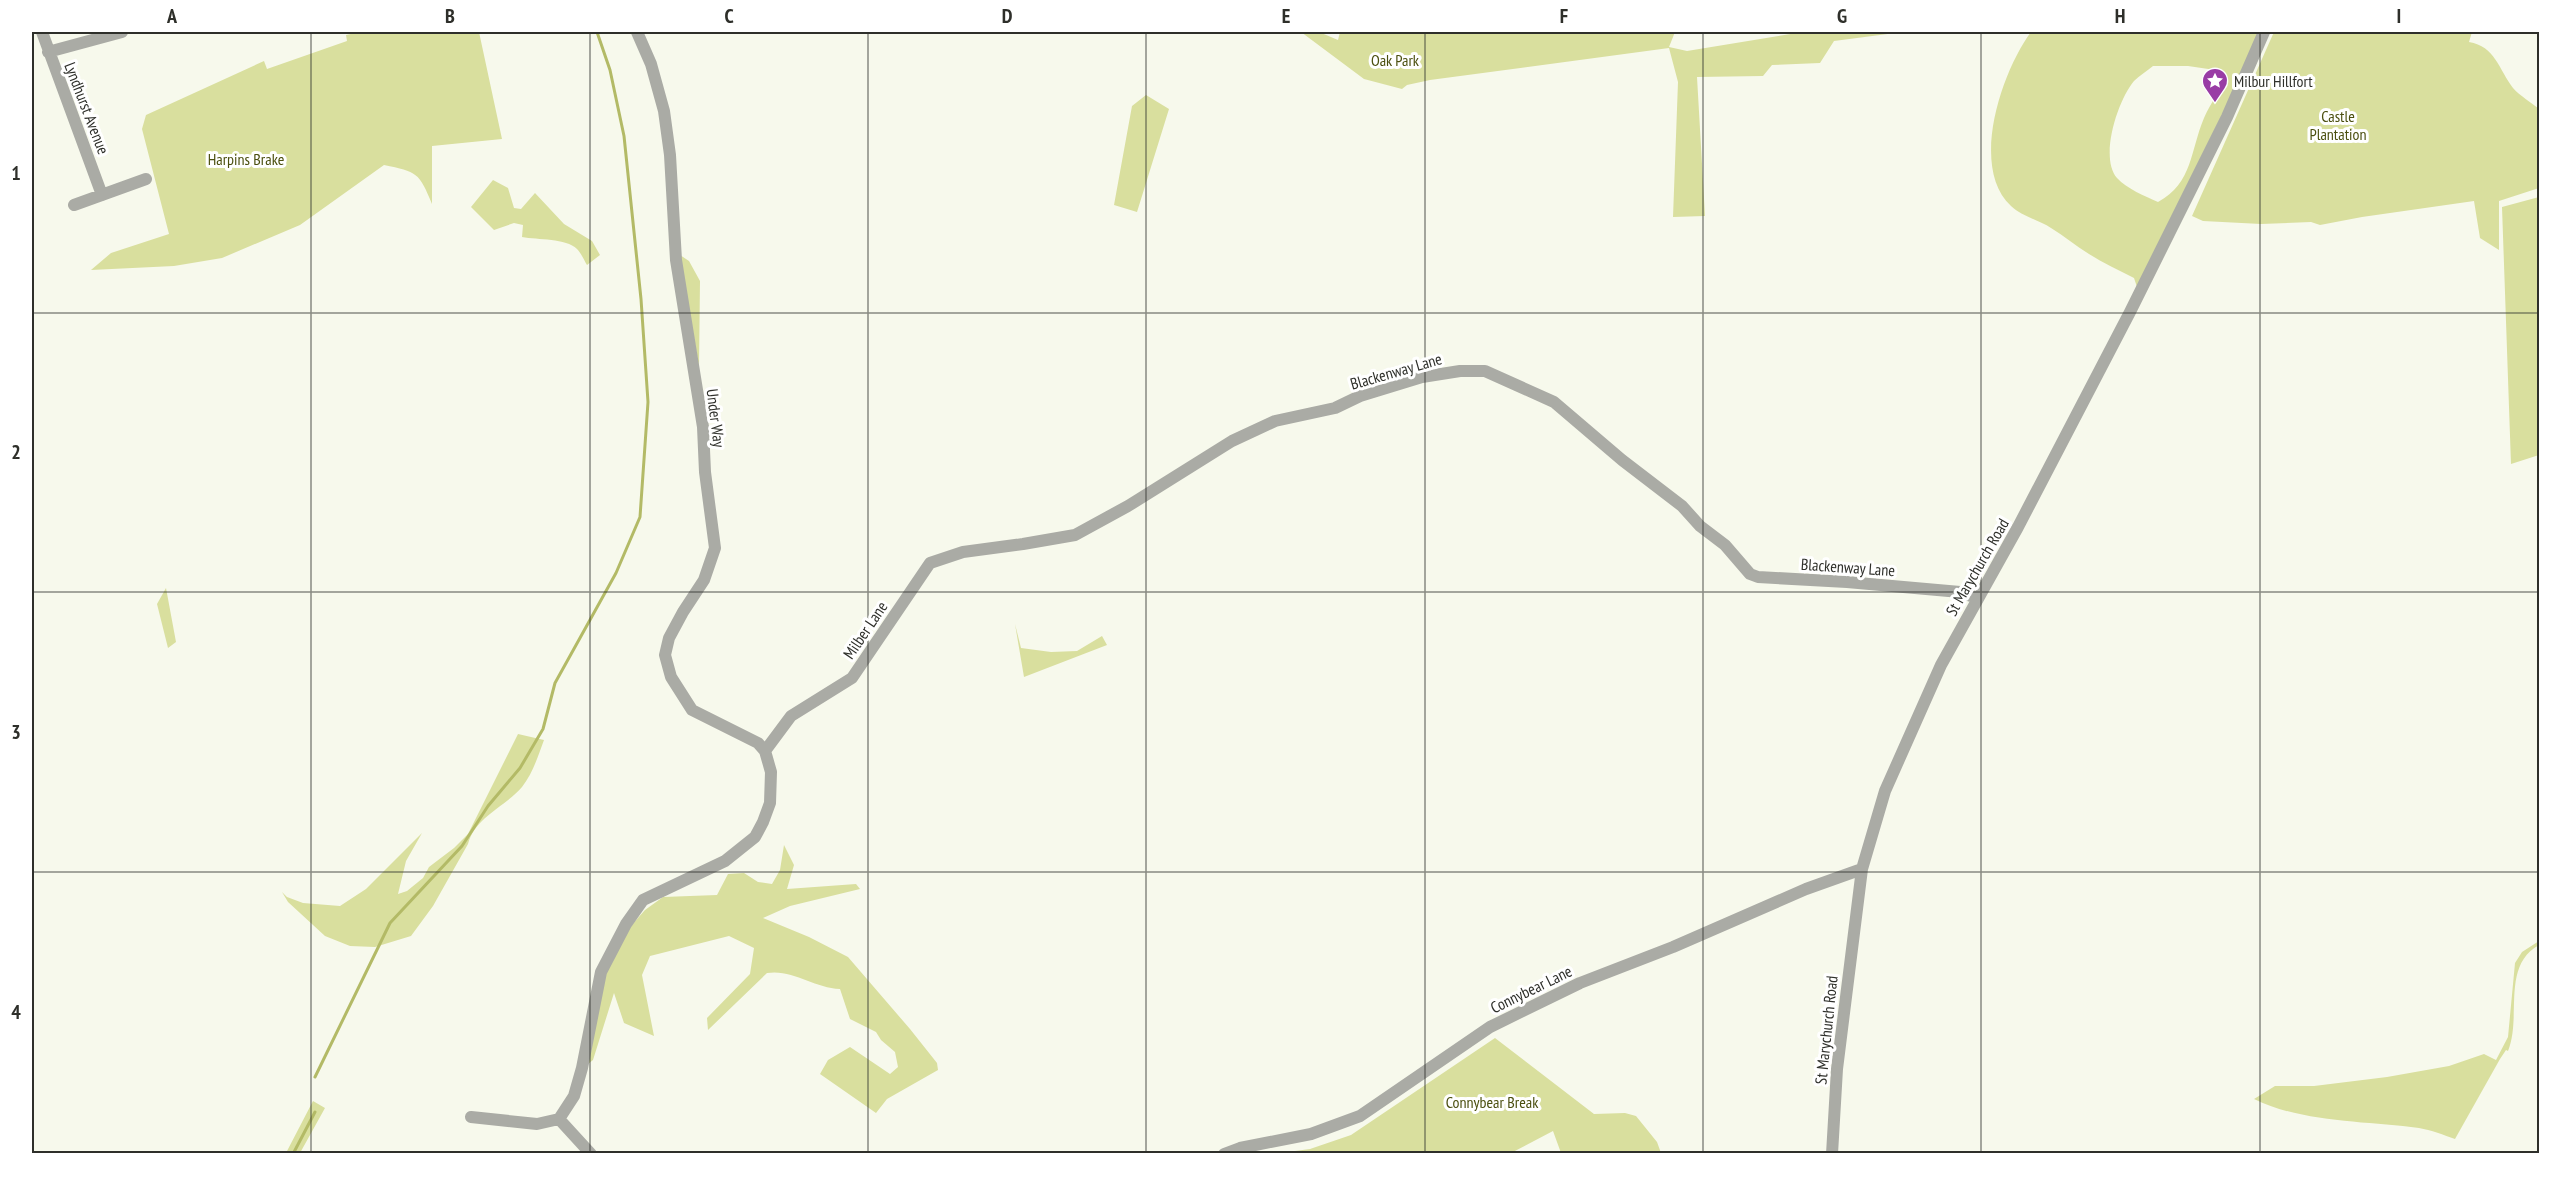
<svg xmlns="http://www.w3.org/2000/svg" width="2571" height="1185" font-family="'PT Sans Narrow',sans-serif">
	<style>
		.green { fill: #d9df9e; fill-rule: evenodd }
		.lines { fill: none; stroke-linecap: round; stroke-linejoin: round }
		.stream { stroke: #b3ba66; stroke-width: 3 }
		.minor { stroke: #aaaba5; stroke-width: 12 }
		.grid { fill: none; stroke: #2e2f2a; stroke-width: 1.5; stroke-opacity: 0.55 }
		.labels { text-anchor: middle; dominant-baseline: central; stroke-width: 6; stroke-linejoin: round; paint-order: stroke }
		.park-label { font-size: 16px; fill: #4b4f0f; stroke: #fff }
		.poi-label { font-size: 16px; fill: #2e2f2a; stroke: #fff; text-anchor: start }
		.street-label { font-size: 16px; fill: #2e2f2a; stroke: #fff }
		.neatline { fill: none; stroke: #2e2f2a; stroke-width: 2 }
		.grid-label { font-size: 20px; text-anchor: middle; font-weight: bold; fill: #2e2f2a }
	</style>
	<rect width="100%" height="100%" fill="#f7f9ec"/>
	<path class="green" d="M 360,32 L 479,32 L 502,139 L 432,146 L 432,204 C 419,172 417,172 384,165 L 300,225 L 222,258 L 174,266 L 91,270 L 111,253 L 169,234 L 142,129 L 146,115 L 264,61 L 267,69 L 347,41 L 346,35 Z
		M 1301,32 L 1319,32 L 1338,40 L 1340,32 L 1675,32 L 1669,47 L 1687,51 L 1803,32 L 1903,32 L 1834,41 L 1820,63 L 1772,65 L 1763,76 L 1697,77 L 1705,216 L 1673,217 L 1678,82 L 1669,48 L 1430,80 L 1407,85 L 1402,89 L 1364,79 Z
		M 2031,32 L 2260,32 L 2248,62 L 2137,287 L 2134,278 C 2119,270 2103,263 2089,254 C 2076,246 2064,236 2051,228 C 2039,220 2021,216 2011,206 C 1969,167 2002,71 2031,32 ZM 2153,66 L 2188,66 L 2222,71 C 2223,89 2211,102 2204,118 C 2190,151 2193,183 2158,202 C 2145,196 2127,189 2117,178 C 2099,157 2118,100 2134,81 C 2139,76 2147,71 2153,66 Z
		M 2274,32 L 2472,32 L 2469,42 C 2495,46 2499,70 2513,88 C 2520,96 2531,102 2539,109 L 2539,188 L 2499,201 L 2499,250 L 2480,238 L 2474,201 L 2362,217 L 2320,225 L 2311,222 L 2261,224 L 2203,221 L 2192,216 Z
		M 1146,95 L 1169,109 L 1137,212 L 1114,205 L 1132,106 Z
		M 493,180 L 508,188 L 514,208 L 521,209 L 535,193 L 564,224 L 592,241 L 600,255 L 587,265 C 584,260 581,253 577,249 C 566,238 538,240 522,237 L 523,225 L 514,223 L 494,230 L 471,207 Z
		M 2539,197 L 2539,455 L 2511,464 L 2502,207 Z
		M 680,255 L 689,261 L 700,281 L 699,367 Z
		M 166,588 L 176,642 L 168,648 L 157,604 Z
		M 1015,624 L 1021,648 L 1051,652 L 1077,651 L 1102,636 L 1107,645 L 1024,677 Z
		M 518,734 L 544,740 C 538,756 533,773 522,787 C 505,807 475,817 468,844 L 433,906 L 411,936 L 375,947 L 350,946 L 325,936 L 288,902 L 282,892 L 287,897 L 303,903 L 340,906 L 366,889 L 422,833 L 406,861 L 398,894 L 407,891 L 423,878 L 429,867 L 454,848 L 468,834 Z
		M 784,845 L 794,865 L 787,889 L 856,884 L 860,889 L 790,906 L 763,918 L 809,937 L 848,957 L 910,1029 L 937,1063 L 938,1070 L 887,1099 L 876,1113 L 820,1074 L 828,1060 L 850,1047 L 890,1074 L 898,1067 L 895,1052 L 881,1040 L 876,1032 L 850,1019 L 840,989 C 814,988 793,969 767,973 L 708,1030 L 707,1018 L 750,974 L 754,948 L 729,936 L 650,956 L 642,975 L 654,1036 L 624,1023 L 614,993 L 593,1060 L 588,1064 L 606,972 L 630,927 L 645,910 L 663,897 L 717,895 L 728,874 L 744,873 L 758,882 L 772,884 L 780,870 Z
		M 2539,941 L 2539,945 C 2501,966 2522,1017 2508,1051 L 2506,1050 L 2500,1059 L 2455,1139 C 2444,1135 2431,1130 2419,1128 C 2366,1121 2303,1123 2254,1099 L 2275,1086 L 2314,1086 L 2387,1077 L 2449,1066 L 2484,1054 L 2496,1060 L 2508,1037 L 2515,963 L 2522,952 Z
		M 1495,1038 L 1594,1114 L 1625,1113 L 1636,1116 L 1657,1142 L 1661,1153 L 1561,1153 L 1553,1131 L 1511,1153 L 1280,1153 L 1310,1149 L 1351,1135 Z
		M 313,1101 L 325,1108 L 300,1153 L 286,1153 Z"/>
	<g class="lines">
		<path class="stream" d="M 315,1077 L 390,923 L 462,846 L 488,806 L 520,768 L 543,729 L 555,683 L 616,573 L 640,517 L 648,402 L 641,299 L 624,136 L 610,70 L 597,32
			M 293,1154 L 315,1112"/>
		<path class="minor" d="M 42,32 L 102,195
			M 48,52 L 122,32
			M 74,205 L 146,179
			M 765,751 L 791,716 L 852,678 L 930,563 L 963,552 L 1023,544 L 1075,535 L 1128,506 L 1232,441 L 1275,421 L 1335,408 L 1360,396 L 1422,377 L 1460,371 L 1485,371 L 1554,402 L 1622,460 L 1682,506 L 1700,526 L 1725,545 L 1750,574 L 1758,577 L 1847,582 L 1960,592 L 1977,598
			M 471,1117 L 537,1124 L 559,1119 L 574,1096 L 582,1068 L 601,972 L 626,924 L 643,900 L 725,861 L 755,837 L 763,822 L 770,803 L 771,772 L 765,751 L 758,743 L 692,710 L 671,677 L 665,655 L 669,638 L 683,612 L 704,580 L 715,548 L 705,472 L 703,427 L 676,260 L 670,155 L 664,111 L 651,64 L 637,32
			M 559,1119 L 591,1154
			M 1224,1154 L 1240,1148 L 1311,1134 L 1360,1116 L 1490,1027 L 1580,983 L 1673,947 L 1806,889 L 1862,869
			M 1832,1154 L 1837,1069 L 1862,869 L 1885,791 L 1941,665 L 2018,527 L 2130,312 L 2227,117 L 2264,32"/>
	</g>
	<path class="grid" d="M 311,32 L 311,1154M 590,32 L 590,1154M 868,32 L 868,1154M 1146,32 L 1146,1154M 1425,32 L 1425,1154M 1703,32 L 1703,1154M 1981,32 L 1981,1154M 2260,32 L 2260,1154M 32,313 L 2540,313M 32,592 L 2540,592M 32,872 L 2540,872"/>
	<defs>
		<symbol id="sight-pin" viewBox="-11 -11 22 30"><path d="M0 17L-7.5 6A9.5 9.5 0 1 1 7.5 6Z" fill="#993ca5" stroke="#fff"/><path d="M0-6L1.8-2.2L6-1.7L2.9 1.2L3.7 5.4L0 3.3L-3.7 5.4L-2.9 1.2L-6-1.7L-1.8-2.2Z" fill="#fff"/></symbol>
	</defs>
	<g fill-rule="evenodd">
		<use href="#sight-pin" x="2200" y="66" width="30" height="40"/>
	</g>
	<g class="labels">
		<g class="park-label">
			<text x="1395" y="60">Oak Park</text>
			<text x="2338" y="116">Castle<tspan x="2338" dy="18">Plantation</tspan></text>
			<text x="246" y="159">Harpins Brake</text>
			<text x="1492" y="1102">Connybear Break</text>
		</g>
		<g class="poi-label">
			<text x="2234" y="81">Milbur Hillfort</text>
		</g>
		<g class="street-label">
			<text transform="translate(87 108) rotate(69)">Lyndhurst Avenue</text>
			<text transform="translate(1396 371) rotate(-16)">Blackenway Lane</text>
			<text transform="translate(716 418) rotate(83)">Under Way</text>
			<text transform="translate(1848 567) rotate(4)">Blackenway Lane</text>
			<text transform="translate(1977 567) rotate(-60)">St Marychurch Road</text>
			<text transform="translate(865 630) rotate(-56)">Milber Lane</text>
			<text transform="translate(1531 989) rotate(-26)">Connybear Lane</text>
			<text transform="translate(1826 1030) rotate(-84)">St Marychurch Road</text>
		</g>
	</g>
	<rect width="2571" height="1185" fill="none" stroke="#ffffff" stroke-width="66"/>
	<rect x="33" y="33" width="2505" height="1119" class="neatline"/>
	<g class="grid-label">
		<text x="172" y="23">A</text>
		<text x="450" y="23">B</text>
		<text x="729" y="23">C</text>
		<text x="1007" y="23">D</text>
		<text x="1286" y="23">E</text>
		<text x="1564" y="23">F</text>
		<text x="1842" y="23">G</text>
		<text x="2120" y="23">H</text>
		<text x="2399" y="23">I</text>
		<text x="16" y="180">1</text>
		<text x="16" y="459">2</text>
		<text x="16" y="739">3</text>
		<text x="16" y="1019">4</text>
	</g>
</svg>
